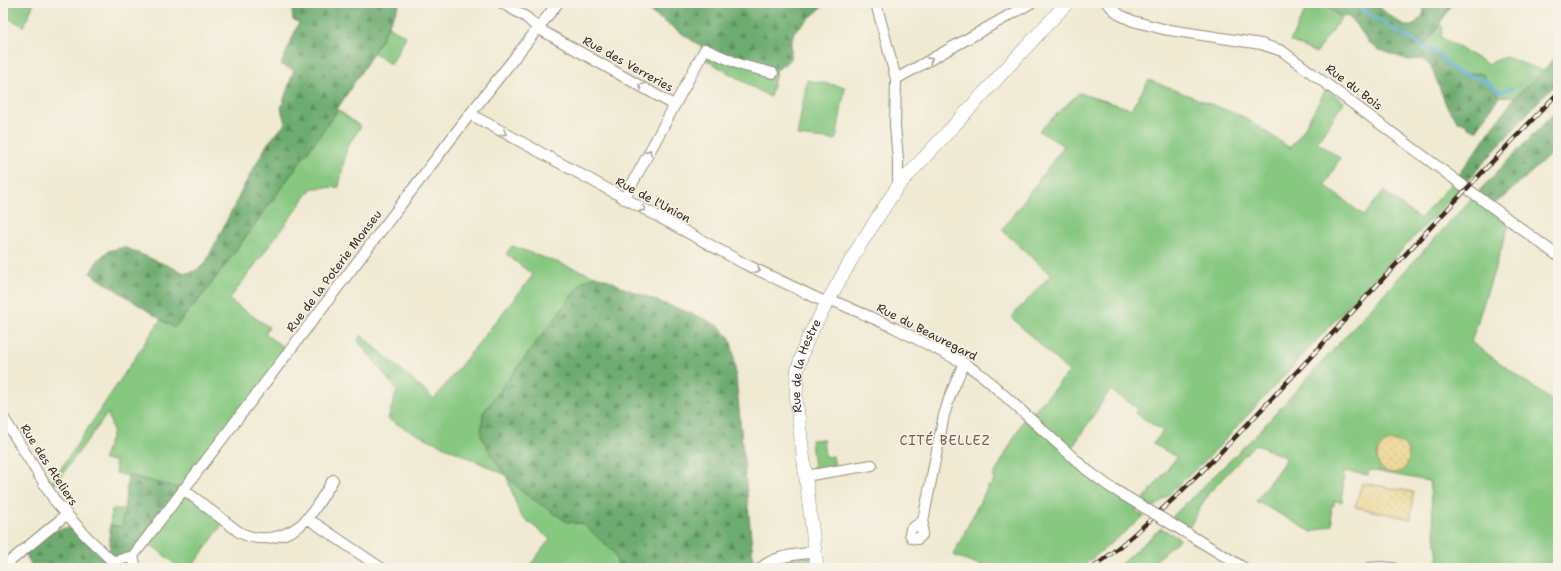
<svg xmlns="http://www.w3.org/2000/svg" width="1561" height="571" font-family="'Shantell Sans',sans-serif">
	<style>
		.green { fill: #87c881; stroke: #617950; fill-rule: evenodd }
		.forest { fill: url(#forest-firs); stroke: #546b46 }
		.sand { fill: url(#sand-dots); stroke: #94825e }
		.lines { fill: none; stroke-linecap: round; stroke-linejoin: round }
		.stream { stroke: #61aeda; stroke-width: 3 }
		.minor-casing { stroke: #968a78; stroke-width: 12 }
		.tertiary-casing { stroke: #968a78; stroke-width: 14 }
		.minor { stroke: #fff; stroke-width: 10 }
		.tertiary { stroke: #fff; stroke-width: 13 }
		.rail-casing { stroke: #3b2a1e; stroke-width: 4.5 }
		.rail { stroke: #f7f3e8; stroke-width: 3; stroke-dasharray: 9; stroke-linecap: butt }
		.minor-bridge-casing { stroke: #968a78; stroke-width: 12; stroke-linecap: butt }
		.minor-bridge { stroke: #fff; stroke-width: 10 }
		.oneway { stroke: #a79f9a }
		.labels { text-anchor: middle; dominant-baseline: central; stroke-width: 3.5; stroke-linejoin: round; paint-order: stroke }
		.street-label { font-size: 12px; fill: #3b2a1e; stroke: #f7f3e8 }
		.neighbourhood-label { font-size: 13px; letter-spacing: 1px; fill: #795949; stroke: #f7f3e8 }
	</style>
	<defs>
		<pattern id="forest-firs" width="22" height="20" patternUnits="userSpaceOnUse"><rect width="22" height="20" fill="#6dac6f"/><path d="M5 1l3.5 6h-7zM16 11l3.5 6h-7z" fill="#5b8c5b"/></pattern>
		<pattern id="sand-dots" width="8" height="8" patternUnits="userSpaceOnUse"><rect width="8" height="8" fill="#eeda9e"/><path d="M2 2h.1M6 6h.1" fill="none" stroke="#cdbb88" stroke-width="1.8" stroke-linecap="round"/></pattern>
	</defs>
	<rect width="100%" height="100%" fill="#f7f3e8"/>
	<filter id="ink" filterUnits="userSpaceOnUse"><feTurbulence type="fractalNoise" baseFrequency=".025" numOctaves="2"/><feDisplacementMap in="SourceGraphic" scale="8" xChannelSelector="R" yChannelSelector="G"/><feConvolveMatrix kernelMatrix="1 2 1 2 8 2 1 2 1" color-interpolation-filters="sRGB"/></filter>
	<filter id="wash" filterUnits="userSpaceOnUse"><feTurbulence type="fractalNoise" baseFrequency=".012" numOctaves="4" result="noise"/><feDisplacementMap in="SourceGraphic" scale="16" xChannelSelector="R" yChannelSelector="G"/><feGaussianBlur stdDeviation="0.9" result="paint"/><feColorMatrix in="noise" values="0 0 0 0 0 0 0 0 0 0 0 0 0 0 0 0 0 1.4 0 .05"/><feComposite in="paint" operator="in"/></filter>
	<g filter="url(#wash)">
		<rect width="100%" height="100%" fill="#f0ead3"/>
		<path class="green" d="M 3,3 L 34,3 L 24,26 L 4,16 L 8,6 Z
			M 1309,3 L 1322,3 L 1342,17 L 1316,53 L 1290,41 Z
			M 1440,24 L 1443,27 L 1441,37 L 1487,64 L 1505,57 L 1544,71 L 1515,97 L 1499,96 L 1497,90 L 1478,73 L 1469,75 L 1459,73 L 1449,66 L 1443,58 L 1422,47 L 1429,41 Z
			M 388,26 L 406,36 L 391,65 L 373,52 Z
			M 705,49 L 776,73 L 770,97 L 701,57 Z
			M 807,80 L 845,87 L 836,140 L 797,136 Z
			M 1149,80 L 1244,117 L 1290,148 L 1302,132 L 1326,89 L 1344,102 L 1317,142 L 1340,158 L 1325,185 L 1364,216 L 1383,191 L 1420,219 L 1455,179 L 1463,186 L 1339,316 L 1210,456 L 1156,506 L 1139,505 L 1135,511 L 1144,516 L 1081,568 L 988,568 L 953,555 L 988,486 L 990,487 L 995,478 L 993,477 L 1026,415 L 1029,417 L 1069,372 L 1011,317 L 1051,275 L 1002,230 L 1064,146 L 1039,131 L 1079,93 L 1131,109 ZM 1110,390 L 1138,408 L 1135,413 L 1163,431 L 1153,444 L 1177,457 L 1139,505 L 1068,454 Z
			M 338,110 L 361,127 L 347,146 L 339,187 L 312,188 L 229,300 L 269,327 L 265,334 L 289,351 L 183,489 L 225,521 L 191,568 L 180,568 L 145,540 L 183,489 L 116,473 L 115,461 L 103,460 L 113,432 L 108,413 L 54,485 L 52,482 L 161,319 L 174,328 L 205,293 Z
			M 1475,195 L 1509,225 L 1471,342 L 1558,405 L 1558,568 L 1439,568 L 1429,481 L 1369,470 L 1368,475 L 1344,471 L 1342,502 L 1334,501 L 1334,506 L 1331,505 L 1332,525 L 1312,532 L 1256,501 L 1287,458 L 1255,444 L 1208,494 L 1186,533 L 1172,517 L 1256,435 L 1380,298 Z
			M 512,246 L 595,276 L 582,282 L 483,413 L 491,455 L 509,479 L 521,491 L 567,522 L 583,524 L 614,552 L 619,568 L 528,568 L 550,539 L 520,515 L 506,475 L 408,430 L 388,419 L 397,390 L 358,341 L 361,335 L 434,399 L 533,275 L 506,254 Z
			M 823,439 L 825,457 L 833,456 L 835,466 L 814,469 L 811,440 Z
			M 112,509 L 124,509 L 122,527 L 110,525 Z
			M 1161,528 L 1180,539 L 1147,568 L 1116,568 Z
			M 815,552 L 817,568 L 761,568 Z"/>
		<path class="forest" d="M 299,3 C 311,3 325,8 336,3 L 400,3 L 379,44 L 327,125 L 208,288 L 174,328 L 90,273 L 98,260 L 108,251 L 124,247 L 185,273 C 195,272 199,269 206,262 L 245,184 L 268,143 L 285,124 L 281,108 L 294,70 L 281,65 L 299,22 L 293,20 L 292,9 Z
			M 637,3 L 824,3 L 822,7 L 794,32 L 791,43 L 791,59 L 773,73 L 705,49 Z
			M 1322,3 L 1376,3 L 1386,13 L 1405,26 L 1412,26 L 1423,15 L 1425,3 L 1453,3 L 1433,34 L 1422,47 C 1427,49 1432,50 1437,52 C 1446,57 1448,69 1461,73 C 1469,76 1475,72 1483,74 C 1486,83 1495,87 1499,96 L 1477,130 C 1471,130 1469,129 1466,123 L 1458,122 L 1447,107 L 1431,66 L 1422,59 L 1408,60 L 1377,49 L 1366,40 L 1361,31 L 1349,17 L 1338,15 Z
			M 1558,51 L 1558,82 L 1543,96 L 1463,186 L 1455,179 L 1515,97 L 1544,71 Z
			M 1558,109 L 1558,148 L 1505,196 L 1494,204 L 1475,195 Z
			M 595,276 L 609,280 L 624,288 L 705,319 L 720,327 L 730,338 L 734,356 L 753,558 L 755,568 L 619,568 L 614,552 L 583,524 L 567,522 L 521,491 L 509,479 L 491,455 L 481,435 L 483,413 L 582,282 Z
			M 128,475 L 183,489 L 133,556 L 136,568 L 33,568 L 23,550 C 35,541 58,524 74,529 C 81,532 98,549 105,554 L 110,548 L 110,525 L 122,527 Z"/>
		<path class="sand" d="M1377 457a16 16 0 1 1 32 0a16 16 0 1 1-32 0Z
			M 1362,483 L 1413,492 L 1411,519 L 1355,507 Z"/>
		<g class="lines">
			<path class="stream" d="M 1355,3 L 1358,7 L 1406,37 L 1414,40 L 1422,47 L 1438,52 L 1449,66 L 1459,73 L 1484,80 L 1497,90 L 1502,91 L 1512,88"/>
		</g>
	</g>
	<g filter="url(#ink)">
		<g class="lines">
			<defs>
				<path id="minor" d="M 502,3 L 526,17 L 539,29 L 674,105
					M 876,3 L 896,79 L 895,126 L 898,160 L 898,186
					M 1107,3 L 1120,15 L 1133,21 L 1163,29 L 1261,44 L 1282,51 L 1558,256
					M 896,79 L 1031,3
					M 470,114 L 745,264 L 827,303
					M 624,199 L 705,49 L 741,65 L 773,73
					M 829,299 L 893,327 L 964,363 L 984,377 L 1087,470 L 1110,487 L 1145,508
					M 3,417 L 55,501 L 87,537 L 111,560 L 116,561 L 133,556
					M 805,476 L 872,465
					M 183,489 L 239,532 C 261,544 289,538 307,519 C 317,507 325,493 333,480
					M 307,518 L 381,568
					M 923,521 L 911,529 L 910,534 L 912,538 L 918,539 L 922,535 L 923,521 L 944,415 L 950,396 L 964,363
					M 1183,531 L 1244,568
					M 133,556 L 470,114 L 558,3
					M 133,556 L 136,568
					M 3,567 L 66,515
					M 761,568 C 775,555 797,555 815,552
					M 1369,568 L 1380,567 L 1393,568"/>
				<g id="tertiary">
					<path id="s1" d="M 817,568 L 796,398 L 797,372 L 803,351 L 808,338 L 829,299 L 858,248 L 898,186 L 1067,3"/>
				</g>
			</defs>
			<use href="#minor" class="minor-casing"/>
			<use href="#tertiary" class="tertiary-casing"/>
			<use href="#minor" class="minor"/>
			<use href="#tertiary" class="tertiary"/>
			<defs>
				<path id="rail" d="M 1093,568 C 1176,504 1246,426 1318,349 C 1397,263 1477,177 1558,93"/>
			</defs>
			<use href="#rail" class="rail-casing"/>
			<use href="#rail" class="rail"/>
			<defs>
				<path id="minor-bridge" d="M 1145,508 L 1183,531"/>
			</defs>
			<use href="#minor-bridge" class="minor-bridge-casing"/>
			<use href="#minor-bridge" class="minor-bridge"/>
		</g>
		<defs><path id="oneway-chevron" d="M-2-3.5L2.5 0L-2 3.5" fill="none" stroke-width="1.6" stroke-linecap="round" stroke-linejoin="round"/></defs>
		<g class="oneway">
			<use href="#oneway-chevron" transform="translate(930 60) rotate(-29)"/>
			<use href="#oneway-chevron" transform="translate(641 86) rotate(-151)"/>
			<use href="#oneway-chevron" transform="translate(504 133) rotate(29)"/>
			<use href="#oneway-chevron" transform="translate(649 152) rotate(-61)"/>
			<use href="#oneway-chevron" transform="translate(643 209) rotate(29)"/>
			<use href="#oneway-chevron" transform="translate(758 270) rotate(26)"/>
		</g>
	</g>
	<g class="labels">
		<g class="street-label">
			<text transform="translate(628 64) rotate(29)">Rue des Verreries</text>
			<text transform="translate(1354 87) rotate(37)">Rue du Bois</text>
			<text transform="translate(653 200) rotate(28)">Rue de l'Union</text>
			<text transform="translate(334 271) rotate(-53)">Rue de la Poterie Monseu</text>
			<text transform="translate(927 332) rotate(27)">Rue du Beauregard</text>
			<text stroke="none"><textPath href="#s1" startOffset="205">Rue de la Hestre</textPath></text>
			<text transform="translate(49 465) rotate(57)">Rue des Ateliers</text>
		</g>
		<g class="neighbourhood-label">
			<text x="945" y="440">CITÉ BELLEZ</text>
		</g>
	</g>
	<rect width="1561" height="571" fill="none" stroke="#f7f3e8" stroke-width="16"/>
</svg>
